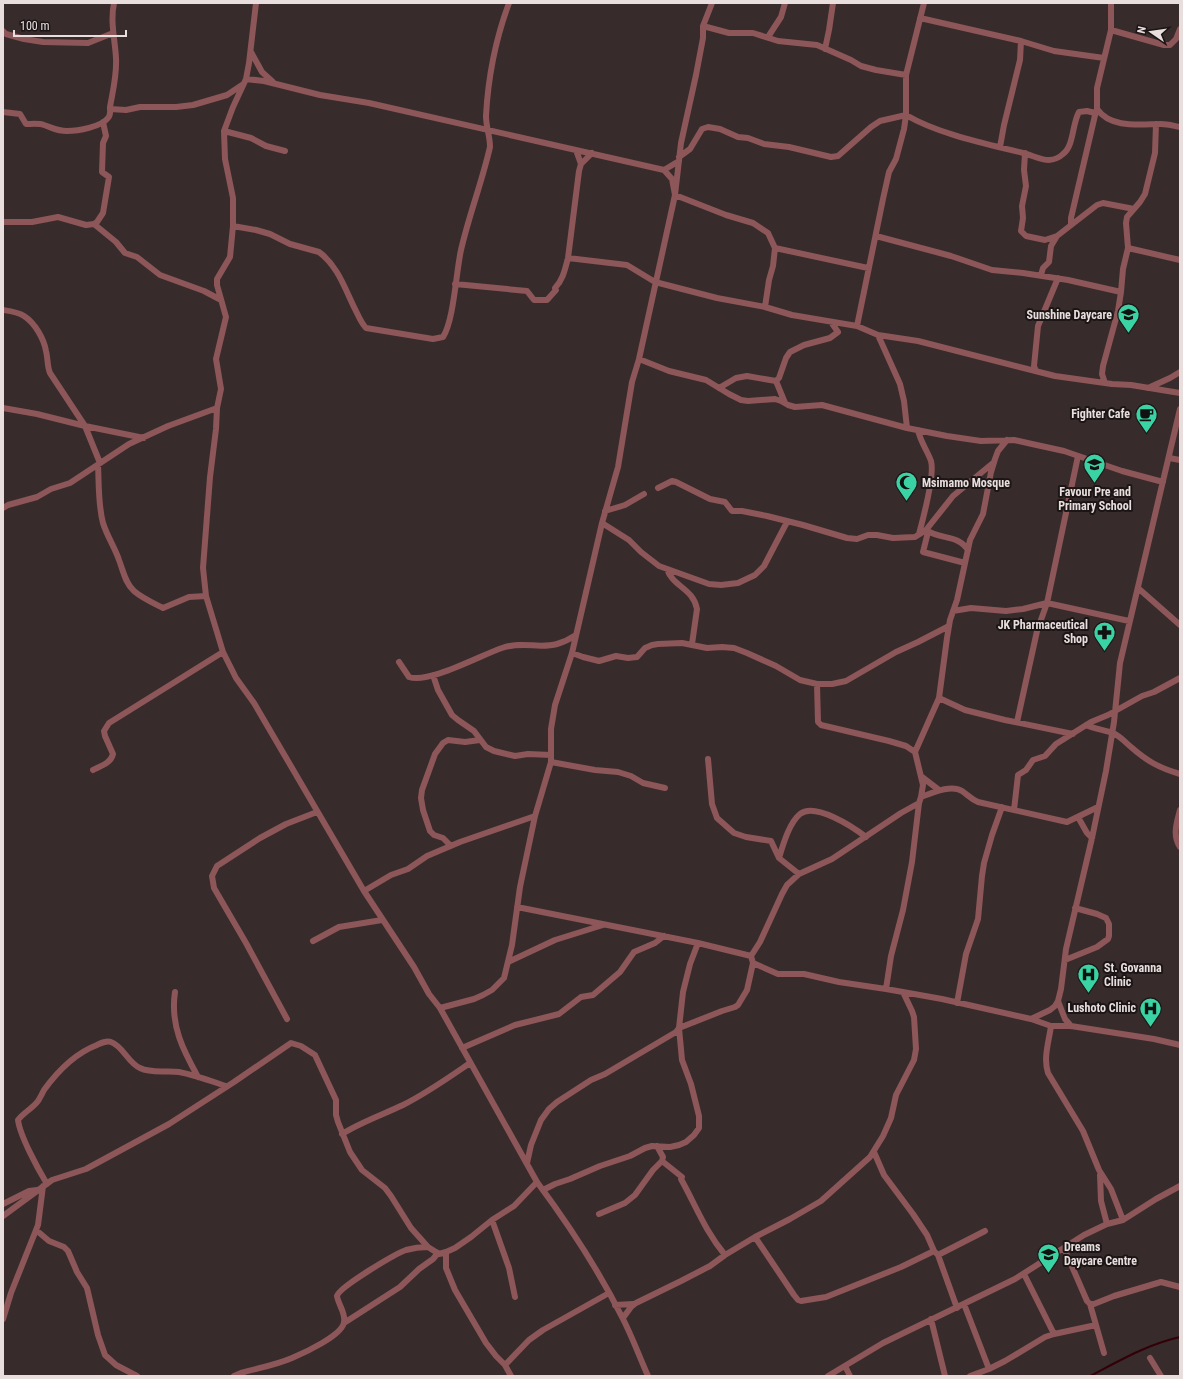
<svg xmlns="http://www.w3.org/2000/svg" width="1183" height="1379" font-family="'Roboto Condensed',sans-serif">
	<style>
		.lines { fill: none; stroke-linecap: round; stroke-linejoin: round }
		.stream { stroke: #330008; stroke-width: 2 }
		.street { stroke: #8d5658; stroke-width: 6 }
		.labels { text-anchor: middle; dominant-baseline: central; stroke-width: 4; stroke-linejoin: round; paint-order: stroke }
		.poi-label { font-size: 12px; font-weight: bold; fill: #e8dede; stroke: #1b1515; text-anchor: end }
	</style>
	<rect width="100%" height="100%" fill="#382b2b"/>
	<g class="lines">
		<path class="stream" d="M 1090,1376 C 1119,1361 1148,1344 1180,1337"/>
		<path class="street" d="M 256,3 L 249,63 L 246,79 L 233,107 L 224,131 L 225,159 L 233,198 L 233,226 L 230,257 L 217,279 L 217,285 L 226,317 L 216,359 L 221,389 L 217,408 L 216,429 L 210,477 L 203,568 L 206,596 L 223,652 L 236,678 L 254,703 L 364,891 L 414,967 L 429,994 L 440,1008 L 474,999 L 483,995 L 492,990 L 504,978 L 512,945 L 520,887 L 535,816 L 551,762 L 551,729 L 555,705 L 572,653 L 602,523 L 618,467 L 632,382 L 639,359 L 675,195 L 681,143 L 696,75 L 703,38 L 703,26 L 712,3
			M 1111,3 L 1111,30 L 1097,88 L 1097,109 C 1111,129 1141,124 1161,124 C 1168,124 1174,126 1180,127
			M 920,18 L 1021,41 L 1054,51 L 1104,58
			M 703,26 L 729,33 L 753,33 L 778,41 L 817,45 L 851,60 L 861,66 L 876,70 L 906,75
			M 1111,30 L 1164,45 L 1170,45 L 1176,39 L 1180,29
			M 3,31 L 6,34 L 24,39 L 43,42 L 88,43 L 113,33
			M 768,37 L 781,17 L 785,3
			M 825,49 L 829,30 L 833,3
			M 251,52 L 262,72 L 273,82
			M 246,79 L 264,81 L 320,95 L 369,103 L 664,170 L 672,179 L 675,195 L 726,215 L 753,223 L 768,233 L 775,248 L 773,266 L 769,280 L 765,307
			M 110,109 L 126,110 L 140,107 L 176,107 L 193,105 L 227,95 L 242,85
			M 3,112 L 20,114 L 26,124 C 31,124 39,123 44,125 C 53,128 57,131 67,131 C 78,131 101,127 108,118 C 111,115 110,111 110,107 C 113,90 117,75 116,58 C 115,39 110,22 114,3
			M 224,131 L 251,138 L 266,146 L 285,151
			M 1000,147 L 1004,125 L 1020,60 L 1021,41
			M 576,150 L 581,164
			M 1025,153 L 1024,170 L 1026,186 L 1022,206 L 1023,218 L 1021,231 L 1026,236 L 1045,240 L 1057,236
			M 679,157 L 690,149 L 702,129 L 708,127 L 720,129 L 738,137 L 748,138 L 764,144 L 789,147 L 831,157 L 838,156 L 871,127 L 880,121 L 906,115 C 938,134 987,144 1023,153 C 1032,155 1040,160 1049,160 C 1054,160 1060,157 1063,154 C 1074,146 1072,124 1079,112 L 1087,111 L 1095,113
			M 664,170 L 679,161
			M 3,222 L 32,222 L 58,217 L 86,225 L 94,224 L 97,222 L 103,213 L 109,177 L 102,172 L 103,143 L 106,136 L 103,122
			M 94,224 L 116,242 L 125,253 L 137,257 L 160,275 L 204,291 L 221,300
			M 1071,224 L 1071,218 L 1096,111
			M 233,226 L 256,230 L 270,234 L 290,244 L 319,252 C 338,266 345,289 355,309 C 358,315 361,323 366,328 L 433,339 L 443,337 C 454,320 456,272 461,250 C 469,215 482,182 490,147 C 490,136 486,127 486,116 C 488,78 496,38 509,3
			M 876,236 L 951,256 L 992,270 L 1023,273 L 1068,280 L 1121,292
			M 775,248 L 868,268
			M 1128,248 L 1180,260
			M 568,258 L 627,265 L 655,282 L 717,298 L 765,307 L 792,315 L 857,326 L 878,335 L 918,341 L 1055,376 L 1112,384 L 1131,385 L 1180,393
			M 1041,275 L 1043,268 L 1049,262 L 1051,246 L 1057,236 L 1097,205 L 1103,203 L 1134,209
			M 455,284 L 527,291 L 534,300 L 547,300 L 556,290 L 555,288 C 563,280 565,269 568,258 L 579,171 L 581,164 L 592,153
			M 3,310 C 10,311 18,312 24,316 C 35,323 44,339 46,351 C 48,358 47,366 50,373 L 85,426 L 100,463
			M 857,326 L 883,199 L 889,172 L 896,159 L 904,129 L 906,115 L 906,75 L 924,3
			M 878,335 L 900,384 L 904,401 L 907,428
			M 639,359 L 669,371 L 706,380 L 729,394 L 741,400 L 748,401 L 775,399 L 781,401 L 788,405 L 795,407 L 822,405 L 907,428 L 947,436 L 981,441 L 1014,440 L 1032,444 L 1064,451 L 1122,471 L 1163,482
			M 1036,371 L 1034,366 L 1038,326 L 1058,278
			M 776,381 L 785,403
			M 1105,383 L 1102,374 L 1103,366 L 1118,311 L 1121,292 L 1123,269 L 1128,248 L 1126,223 L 1127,217 L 1140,202 L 1145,194 L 1155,153 L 1156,124
			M 719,388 L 736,378 L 747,376 L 776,381 L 779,378 L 786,358 L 790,352 L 804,345 L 830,338 L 838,332 L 831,322
			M 1148,388 L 1170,378 L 1180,372
			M 3,408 L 37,414 L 85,426 L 144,438
			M 918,430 C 920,441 927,450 931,461 C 935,475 923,519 919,534
			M 1169,458 L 1180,460
			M 98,465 C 99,484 98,504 103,523 C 107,536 115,548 119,560 C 123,570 125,583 134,591 C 142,598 153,603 163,608 L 189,597 L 206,596
			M 658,488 L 672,481 L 676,482 L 710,499 L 725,502 L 732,511 L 742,511 L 767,516 L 803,525 L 847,538 L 857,539 L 868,535 L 877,535 L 893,538 L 915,537 L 926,530 L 953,496 L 993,463
			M 3,508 L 8,505 L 37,497 L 51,489 L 70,483 L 129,444 L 168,426 L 217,408
			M 605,511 L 625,505 L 644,494
			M 602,523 L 629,540 L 641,552 L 659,566 L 709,584 L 721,585 L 738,583 L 755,575 L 764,566 L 787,522
			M 926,530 C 940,540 958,534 968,550
			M 928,532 L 923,552 L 965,563
			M 667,569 C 673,587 693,588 697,609 L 692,644
			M 1138,588 L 1180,625
			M 953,611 L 971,608 L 1006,611 L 1023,609 L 1047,603 L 1129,621
			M 572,653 L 583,657 L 599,661 L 616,656 L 628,658 L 637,657 L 645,648 L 652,645 L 658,644 L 682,643 L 707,648 L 722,647 L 734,648 L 747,653 L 776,666 L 800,680 L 817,684 L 832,684 L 846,681 L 896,652 L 918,642 L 949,626
			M 399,662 L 409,677 C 429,684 481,655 502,648 C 522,641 539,649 557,644 C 564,642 570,639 576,635
			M 433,675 L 438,690 L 452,715 L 458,720 L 474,731 L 486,747 L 494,751 L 515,756 L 528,754 L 551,755
			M 817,684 L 818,722 L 821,725 L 889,741 L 906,746 L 915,752
			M 939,698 L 965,710 L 1005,720 L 1073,734
			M 1017,722 L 1037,631 L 1047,603 L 1078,456
			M 1086,725 C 1095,729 1105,730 1113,733 C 1120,736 1125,742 1131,747 C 1147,761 1159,768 1180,774
			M 708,759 L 712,804 L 717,818 L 734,833 L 746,837 L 771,841 L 779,858 L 799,874
			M 551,762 L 595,770 L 618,772 L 631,776 L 643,783 L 665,788
			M 93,770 C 101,766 111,763 113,754 L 105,736 L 104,731 L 109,723 L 223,652
			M 922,777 L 939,790
			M 921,797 C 932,793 951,784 962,791 C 968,795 971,799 978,802 L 1067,822 L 1098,807
			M 1014,810 L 1018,775 L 1026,770 L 1033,760 L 1045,756 L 1056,744 L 1091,722 L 1108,715 L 1142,696 L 1154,692 L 1180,678
			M 1180,810 C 1177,822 1172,835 1180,847
			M 1078,817 L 1087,833 L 1092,838
			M 451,846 L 443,838 L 434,835 L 430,831 L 423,810 L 421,798 L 422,790 L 435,754 L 443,743 L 448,740 L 465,742 L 480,740
			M 779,858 C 783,845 789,823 800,814 C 815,802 853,827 866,837
			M 364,891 L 391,875 L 408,869 L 427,856 L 460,842 L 535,816
			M 517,907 L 698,943 L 751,956 L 753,963 L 778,974 L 804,974 L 839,982 L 886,989 L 942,999 L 1031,1019 L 1051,1026 L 1071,1026 L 1154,1039 L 1180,1045
			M 313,941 L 339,927 L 382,920
			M 751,956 L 760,942 L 782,894 L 787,885 L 799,874 L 832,859 L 901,813 L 919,803
			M 1065,960 L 1097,947 L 1108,939 L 1109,936 L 1109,924 L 1106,918 L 1097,914 L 1075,908
			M 508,962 L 555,940 L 603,925
			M 886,989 L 891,956 L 903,910 L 912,862 L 919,803 L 921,797 L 923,785 L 915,752 L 939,698 L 947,638 L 950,620 L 957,600 L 970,540 L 983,514 L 991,472 L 995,459 L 998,451 L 1007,440
			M 175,992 C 170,1025 183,1050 198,1077
			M 1058,1001 L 1065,1019 L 1071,1026
			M 957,1003 L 966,954 L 978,919 L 982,876 L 984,863 L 992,835 L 1002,807
			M 440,1008 L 537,1182 C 569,1225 598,1269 622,1317 C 632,1336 639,1356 648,1376
			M 287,1019 L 246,943 L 214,888 L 212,876 L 217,866 L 260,838 L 286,824 L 317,812
			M 1031,1019 L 1050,1010 L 1055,1006 L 1058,1001 L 1061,989 L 1066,949 L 1092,838 L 1106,771 L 1114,722 L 1120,663 L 1180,409
			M 1051,1026 C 1049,1041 1043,1058 1048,1073 L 1083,1131 L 1099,1170 L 1111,1189 L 1123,1220
			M 462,1048 L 515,1025 L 559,1014 L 581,997 L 593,995 L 620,972 L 634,952 L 655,943 L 664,936
			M 342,1134 C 361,1122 382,1115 403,1105 C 427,1093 448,1078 470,1063
			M 874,1152 L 884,1175 L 913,1214 L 927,1235 L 934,1251 L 938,1255 L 957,1308
			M 662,1161 L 682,1177 L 681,1179 C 696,1206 705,1231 725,1255
			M 527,1163 L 531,1145 L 541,1120 L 549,1109 L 557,1102 L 591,1080 L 605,1074 L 676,1032 L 679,1028 L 683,992 L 690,964 L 698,943
			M 1100,1175 L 1101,1201 L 1107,1224
			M 47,1184 C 38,1169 20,1136 18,1120 C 24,1112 32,1109 38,1101 C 40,1098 42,1094 44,1090 C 57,1072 76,1053 97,1045 C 101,1043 106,1040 111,1042 C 123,1046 128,1063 140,1068 C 152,1074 167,1070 179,1072 C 195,1075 211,1081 226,1086
			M 543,1190 L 555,1184 L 570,1179 L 600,1166 L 630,1156 L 645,1148 L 652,1146 L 670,1147 L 679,1145 L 686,1142 L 694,1135 L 699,1128 L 699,1116 L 691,1084 L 682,1060 L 679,1028 L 722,1011 L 735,1007 L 738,1005 L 747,990 L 753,963
			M 3,1204 L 29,1191 L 37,1190
			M 599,1214 L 625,1203 L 635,1195 L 653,1170 L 662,1161 L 663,1157 L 657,1146
			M 3,1216 L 52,1180 L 86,1169 L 169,1124 L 234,1082 L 291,1043 L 301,1046 L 315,1055 L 336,1100 L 336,1115 L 338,1122 L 350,1152 L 362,1170 L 385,1188 L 391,1196 L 411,1228 L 428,1247
			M 492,1220 L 509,1268 L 515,1297
			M 36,1230 L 49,1241 L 64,1247 L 68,1251 L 77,1272 L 87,1288 L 98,1335 L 105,1355 L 116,1365 L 137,1376
			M 755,1237 L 794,1295 L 798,1300 L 801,1301 L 826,1297 L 901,1267 L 934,1251
			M 1064,1248 L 1087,1301 L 1090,1304 L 1094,1304 L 1114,1296 L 1161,1282 L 1180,1287
			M 446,1252 L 446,1268 L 455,1290 L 486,1343 L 496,1356 L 505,1365 L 511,1376
			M 938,1255 L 985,1231
			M 1024,1274 L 1054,1334
			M 964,1304 L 989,1369
			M 1090,1304 L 1104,1353
			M 615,1305 L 633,1304
			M 623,1318 L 631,1307 L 636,1303 L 681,1281 L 710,1266 L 725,1255 L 755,1237 L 790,1219 L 821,1201 L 870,1157 L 883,1136 L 891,1118 L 896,1095 L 914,1060 L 916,1049 L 914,1017 L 912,1011 L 903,992
			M 3,1319 L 11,1293 L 38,1225 L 43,1186
			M 931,1319 L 945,1376
			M 344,1323 L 400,1287 L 419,1269 L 433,1259 L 438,1253
			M 1150,1358 L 1161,1376
			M 505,1365 L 529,1340 L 543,1330 L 609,1293
			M 845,1366 L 850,1376
			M 234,1376 L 241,1373 C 258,1368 276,1365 292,1358 C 304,1353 343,1335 344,1322 C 346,1313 338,1304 337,1296 C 339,1287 395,1254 406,1250 C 413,1248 420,1247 428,1247 L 439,1254 L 446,1252 L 455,1248 L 471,1237 L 492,1220 L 514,1206 L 537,1182
			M 828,1376 L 883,1343 L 1015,1279 L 1084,1235 L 1107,1224 L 1123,1220 L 1156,1199 L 1180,1186
			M 970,1376 L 989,1369 L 1005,1361 L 1045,1337 L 1054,1334 L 1096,1325"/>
	</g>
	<defs>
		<symbol id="school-pin" viewBox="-11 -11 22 30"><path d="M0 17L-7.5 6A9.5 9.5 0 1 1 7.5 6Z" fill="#3ad4a4" stroke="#1b1515"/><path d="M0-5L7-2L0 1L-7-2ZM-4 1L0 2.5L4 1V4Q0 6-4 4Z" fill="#111"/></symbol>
		<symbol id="cafe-pin" viewBox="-11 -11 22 30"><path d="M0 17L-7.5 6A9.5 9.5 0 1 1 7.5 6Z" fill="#3ad4a4" stroke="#1b1515"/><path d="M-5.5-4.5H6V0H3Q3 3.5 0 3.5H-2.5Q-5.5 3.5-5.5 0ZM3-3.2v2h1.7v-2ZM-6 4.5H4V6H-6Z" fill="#111"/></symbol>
		<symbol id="mosque-pin" viewBox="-11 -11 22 30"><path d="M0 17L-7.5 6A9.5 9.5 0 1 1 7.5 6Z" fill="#3ad4a4" stroke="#1b1515"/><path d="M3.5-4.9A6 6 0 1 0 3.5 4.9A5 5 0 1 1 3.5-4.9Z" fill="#111"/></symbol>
		<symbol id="pharmacy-pin" viewBox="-11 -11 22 30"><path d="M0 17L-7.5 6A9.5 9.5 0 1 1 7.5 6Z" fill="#3ad4a4" stroke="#1b1515"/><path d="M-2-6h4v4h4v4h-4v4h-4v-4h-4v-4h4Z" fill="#111"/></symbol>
		<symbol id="hospital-pin" viewBox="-11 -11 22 30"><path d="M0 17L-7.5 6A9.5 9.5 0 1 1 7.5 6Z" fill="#3ad4a4" stroke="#1b1515"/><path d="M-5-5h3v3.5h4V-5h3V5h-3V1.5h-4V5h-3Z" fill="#111"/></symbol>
	</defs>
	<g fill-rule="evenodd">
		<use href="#school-pin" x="1116" y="302" width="25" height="34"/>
		<use href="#cafe-pin" x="1134" y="402" width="25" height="34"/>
		<use href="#school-pin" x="1082" y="452" width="25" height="34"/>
		<use href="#mosque-pin" x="894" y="470" width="25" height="34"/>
		<use href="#pharmacy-pin" x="1092" y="620" width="25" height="34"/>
		<use href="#hospital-pin" x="1076" y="962" width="25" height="34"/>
		<use href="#hospital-pin" x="1138" y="996" width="25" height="34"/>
		<use href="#school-pin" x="1036" y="1242" width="25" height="34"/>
	</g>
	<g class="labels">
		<g class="poi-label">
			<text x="1112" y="315">Sunshine Daycare</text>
			<text x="1130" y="414">Fighter Cafe</text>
			<text x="922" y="483" text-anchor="start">Msimamo Mosque</text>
			<text x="1095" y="492" text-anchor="middle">Favour Pre and<tspan x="1095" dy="14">Primary School</tspan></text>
			<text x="1088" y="625">JK Pharmaceutical<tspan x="1088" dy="14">Shop</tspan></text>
			<text x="1104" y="968" text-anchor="start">St. Govanna<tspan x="1104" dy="14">Clinic</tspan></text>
			<text x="1136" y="1008">Lushoto Clinic</text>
			<text x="1064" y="1247" text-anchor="start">Dreams<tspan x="1064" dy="14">Daycare Centre</tspan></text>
		</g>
	</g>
	<rect width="1183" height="1379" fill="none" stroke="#e8dede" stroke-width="8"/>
	<g transform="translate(1151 32) rotate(283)" stroke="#1b1515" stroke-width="3" paint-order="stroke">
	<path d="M0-3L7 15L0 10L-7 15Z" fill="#e8dede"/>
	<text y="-6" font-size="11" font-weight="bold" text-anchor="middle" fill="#e8dede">N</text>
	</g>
	<path d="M14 30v6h112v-6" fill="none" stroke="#e8dede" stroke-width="2"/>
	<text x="20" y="30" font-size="12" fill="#e8dede" stroke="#1b1515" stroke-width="3" paint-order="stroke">100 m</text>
</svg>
